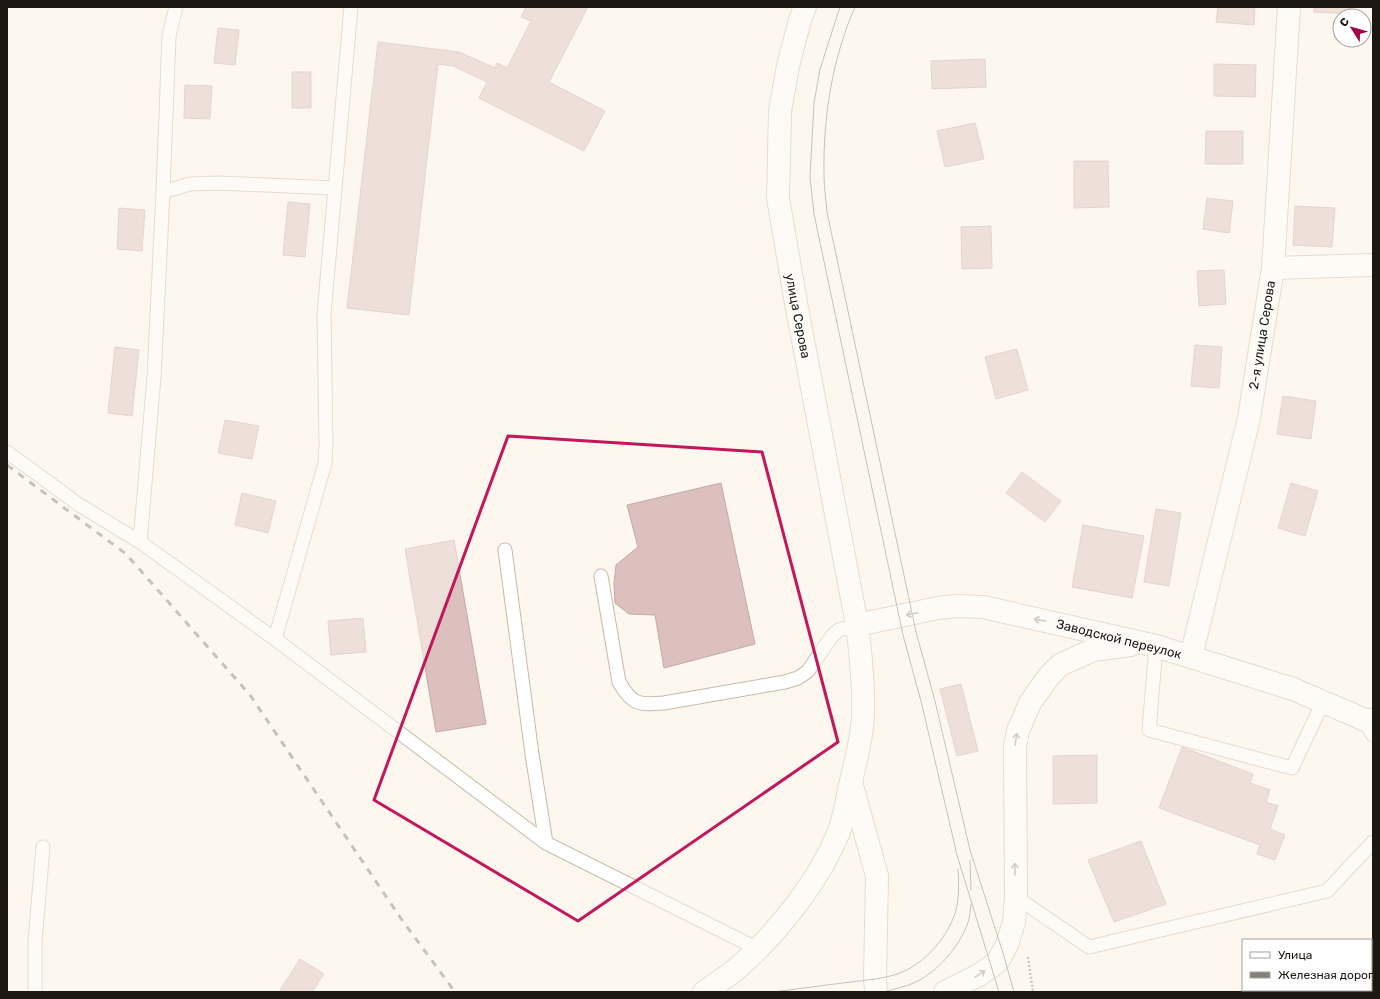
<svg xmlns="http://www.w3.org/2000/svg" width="1380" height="999" font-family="Rubik,sans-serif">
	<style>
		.building { fill: #dbc0bd; stroke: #c4a9a6 }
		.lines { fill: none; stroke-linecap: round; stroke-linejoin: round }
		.lane-casing { stroke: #c9b9a6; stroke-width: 15 }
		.street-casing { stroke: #c9b9a6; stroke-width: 24 }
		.secondary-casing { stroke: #c9b9a6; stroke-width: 24 }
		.primary-casing { stroke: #c9b9a6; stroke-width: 24 }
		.path { stroke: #958f88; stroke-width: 2.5; stroke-dasharray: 2 2; stroke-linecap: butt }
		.lane { stroke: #fff; stroke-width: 13 }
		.street { stroke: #fff; stroke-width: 22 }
		.secondary { stroke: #fff; stroke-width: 22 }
		.primary { stroke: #fff; stroke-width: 22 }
		.tram { stroke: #868079; stroke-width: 1 }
		.rail { stroke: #868079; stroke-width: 3; stroke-dasharray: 7 7; stroke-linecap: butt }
		.oneway { stroke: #999793 }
		.marked { fill: none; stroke: #c2185b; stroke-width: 3; stroke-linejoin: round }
		.labels { text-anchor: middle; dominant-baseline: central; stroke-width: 3; stroke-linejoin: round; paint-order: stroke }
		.street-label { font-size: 13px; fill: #1c1710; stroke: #fff }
	</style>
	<rect width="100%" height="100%" fill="#fef7f0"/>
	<path class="building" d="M 526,7 L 588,7 L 549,82 L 605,111 L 584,151 L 479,98 L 487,82 L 453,66 L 438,64 L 409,315 L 347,308 L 378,42 L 459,52 L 495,68 L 497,63 L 507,68 L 531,21 L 521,17 Z
		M 1218,7 L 1255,7 L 1254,25 L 1216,22 Z
		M 1314,7 L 1352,7 L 1352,14 L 1314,12 Z
		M 218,28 L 239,30 L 235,65 L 214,63 Z
		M 985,59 L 986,87 L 932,89 L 931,61 Z
		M 1214,64 L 1256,65 L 1255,97 L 1214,96 Z
		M 292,72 L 311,72 L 311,108 L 292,108 Z
		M 185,85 L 212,86 L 210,119 L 184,118 Z
		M 975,123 L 984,159 L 945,167 L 937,131 Z
		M 1206,131 L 1243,131 L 1243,164 L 1205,164 Z
		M 1074,161 L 1108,161 L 1109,207 L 1074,208 Z
		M 1207,198 L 1233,201 L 1229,233 L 1203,229 Z
		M 288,202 L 310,204 L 305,257 L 283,255 Z
		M 1295,206 L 1335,208 L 1332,247 L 1293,245 Z
		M 119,208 L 145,210 L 142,251 L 117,249 Z
		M 991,226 L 992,268 L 962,269 L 961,227 Z
		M 1224,270 L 1226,304 L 1199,306 L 1197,271 Z
		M 1195,345 L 1222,347 L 1219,388 L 1191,386 Z
		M 115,347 L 139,350 L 132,416 L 108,413 Z
		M 1017,349 L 1028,390 L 996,399 L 985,357 Z
		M 1283,396 L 1316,401 L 1311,439 L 1277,434 Z
		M 225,420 L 259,426 L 252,459 L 218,453 Z
		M 1022,472 L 1061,501 L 1045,522 L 1006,493 Z
		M 721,483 L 755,644 L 664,668 L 655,615 L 629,614 L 615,603 L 614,584 L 616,565 L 638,547 L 627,505 Z
		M 1291,483 L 1318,491 L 1305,536 L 1278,528 Z
		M 242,493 L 276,501 L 268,533 L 235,525 Z
		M 1156,509 L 1181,513 L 1169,586 L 1144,582 Z
		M 1083,525 L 1144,536 L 1132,598 L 1072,587 Z
		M 454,540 L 486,724 L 436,732 L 405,549 Z
		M 363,618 L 366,652 L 331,655 L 328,621 Z
		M 961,684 L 978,751 L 957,756 L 940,689 Z
		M 1182,747 L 1253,774 L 1250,783 L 1270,790 L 1266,802 L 1278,806 L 1270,829 L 1285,835 L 1275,860 L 1257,854 L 1260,845 L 1159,808 Z
		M 1097,755 L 1097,803 L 1053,804 L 1053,756 Z
		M 1141,841 L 1166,904 L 1114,922 L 1088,860 Z
		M 300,959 L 324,974 L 312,992 L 283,992 L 280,990 Z"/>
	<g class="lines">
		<defs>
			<path id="lane" d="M 163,192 L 190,184 L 218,183 L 335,188
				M 7,452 L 78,504 L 140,542 L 275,639 L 546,843
				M 140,542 L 154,377 L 163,192 L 169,36 L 176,7
				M 505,550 L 532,754 L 546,843 L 758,949
				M 601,576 L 619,682 C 632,705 639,705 664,703 L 785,682 L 798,678 L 808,671 L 832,636 L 839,630 L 857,625
				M 275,639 L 325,463 L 326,444 L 324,314 L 351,7
				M 1156,646 L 1149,730 L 1292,768 L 1323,702
				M 1363,719 L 1373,735
				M 1016,897 L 1089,947 L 1327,891 L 1373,842
				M 35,992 L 35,941 L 43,847"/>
			<path id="street" d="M 1273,268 L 1373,265
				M 1191,657 L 1249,418 L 1273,268 L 1289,7"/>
			<path id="secondary" d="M 857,625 L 938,608 L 957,606 L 983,607 L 1156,646 L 1293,689 L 1363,719 L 1373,721
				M 851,782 L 877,876 L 875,979 L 876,992
				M 945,992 L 979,975 L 992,966 L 998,961 L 1007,945 L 1014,922 L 1016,897 L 1015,746 L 1018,731 L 1030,703 L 1049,676 L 1060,665 L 1093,650 L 1131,645"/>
			<path id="primary" d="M 704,992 C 717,983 730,975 741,965 C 778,932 821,878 839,831 C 845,815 847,798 851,781 C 856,760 862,739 863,716 C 864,686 861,656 857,625 L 796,303 L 778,198 L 780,111 L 788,66 L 800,20 L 805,7"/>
		</defs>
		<use href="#lane" class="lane-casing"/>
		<use href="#street" class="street-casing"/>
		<use href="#secondary" class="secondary-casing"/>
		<use href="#primary" class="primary-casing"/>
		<path class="path" d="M 1028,957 L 1033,992"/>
		<use href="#lane" class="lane"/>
		<use href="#street" class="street"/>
		<use href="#secondary" class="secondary"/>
		<use href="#primary" class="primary"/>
		<path class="tram" d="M 840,7 L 820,69 L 814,103 L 810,177 L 814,214 L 903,635 L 922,705 L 957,855 L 999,992
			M 855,7 C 832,59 823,118 824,175 C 824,188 826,200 827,212 L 916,632 L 935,701 L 970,850 L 1003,953 L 1014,992
			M 970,860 L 971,890
			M 772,992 C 799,989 825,985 851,982 C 866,980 882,979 897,974 C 925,965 951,934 957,906 C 959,893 959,882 958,869
			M 883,992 C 894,989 905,987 916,982 C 938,971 958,948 967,925 C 970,919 970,910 971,904"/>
		<path class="rail" d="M 7,465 L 126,554 L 250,695 L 402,920 L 455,992"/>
	</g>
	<defs><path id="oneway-shaft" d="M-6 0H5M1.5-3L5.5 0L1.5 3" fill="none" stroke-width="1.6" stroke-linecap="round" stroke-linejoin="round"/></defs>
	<g class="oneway">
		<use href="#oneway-shaft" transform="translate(912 614) rotate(168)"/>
		<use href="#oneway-shaft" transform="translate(1040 620) rotate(-168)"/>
		<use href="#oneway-shaft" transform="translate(1016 739) rotate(-81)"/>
		<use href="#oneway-shaft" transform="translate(1015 869) rotate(-91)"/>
		<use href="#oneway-shaft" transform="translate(980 974) rotate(-32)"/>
	</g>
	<path d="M0 0H1380V999H0ZM 508,436 L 762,452 L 838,742 L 578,921 L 374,800 Z" fill="#fef7f0" fill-opacity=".55" fill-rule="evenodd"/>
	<path class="marked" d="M 508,436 L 762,452 L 838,742 L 578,921 L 374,800 Z"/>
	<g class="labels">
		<g class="street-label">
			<text transform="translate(798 316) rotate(79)">улица Серова</text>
			<text transform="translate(1262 335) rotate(-81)">2-я улица Серова</text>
			<text transform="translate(1119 639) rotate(14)">Заводской переулок</text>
		</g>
	</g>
	<rect width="1380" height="999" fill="none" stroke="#1c1710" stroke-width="16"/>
	<rect x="1242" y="939" width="130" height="52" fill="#ffffff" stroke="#a4a29f"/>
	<rect x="1250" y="952" width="20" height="6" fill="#ffffff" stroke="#a4a29f"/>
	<text x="1278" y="959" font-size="12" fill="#1c1710">Улица</text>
	<rect x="1250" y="972" width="20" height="6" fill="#868079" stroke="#a4a29f"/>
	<text x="1278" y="979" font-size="12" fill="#1c1710">Железная дорога</text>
	<g transform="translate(1352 28) rotate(307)"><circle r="19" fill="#ffffff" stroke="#a4a29f"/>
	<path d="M0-3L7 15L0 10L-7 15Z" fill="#a00547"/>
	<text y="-6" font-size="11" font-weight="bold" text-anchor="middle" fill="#1c1710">С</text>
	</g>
</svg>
